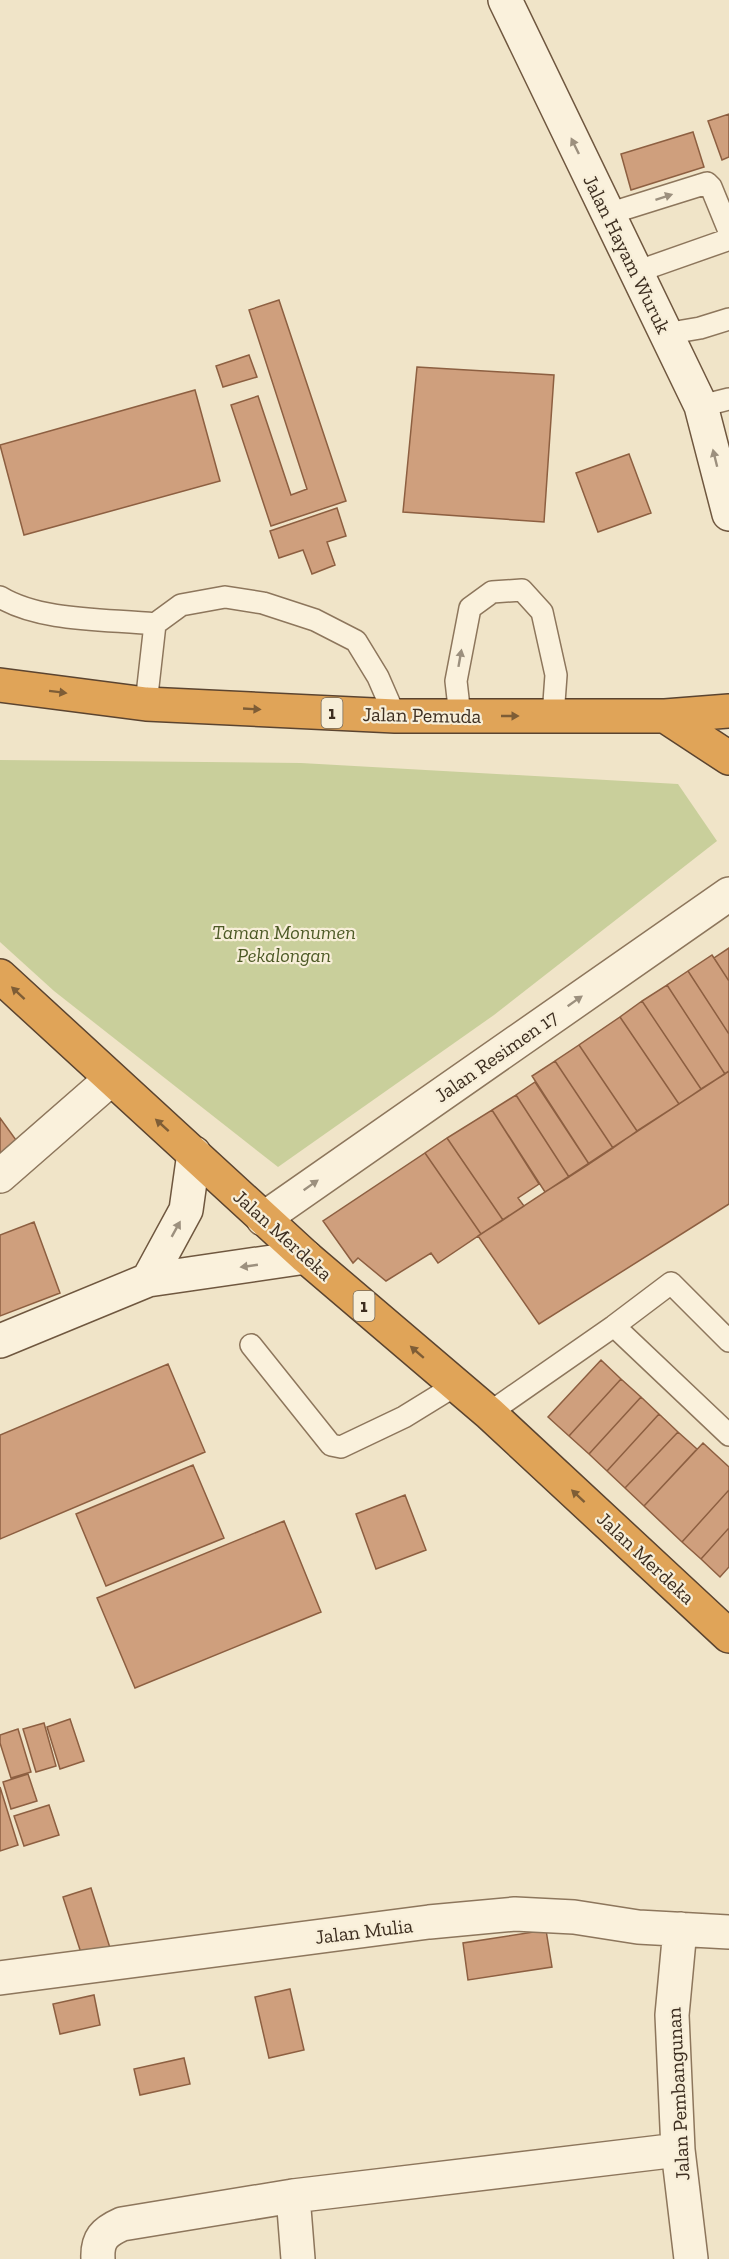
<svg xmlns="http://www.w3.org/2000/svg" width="729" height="2259" font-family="'Zilla Slab',serif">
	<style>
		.green { fill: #c9cf9b }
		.building { fill: #cf9f7d; stroke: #8d5f41; stroke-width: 1.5 }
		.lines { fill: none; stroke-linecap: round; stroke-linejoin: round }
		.lane-casing { stroke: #8d765c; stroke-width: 24 }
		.street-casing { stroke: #8d765c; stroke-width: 36 }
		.secondary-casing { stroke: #6f573f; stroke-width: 36 }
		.highway-casing { stroke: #5b4430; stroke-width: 36 }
		.lane { stroke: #faf1dc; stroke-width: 21 }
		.street { stroke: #faf1dc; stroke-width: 33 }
		.secondary { stroke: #faf1dc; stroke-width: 33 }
		.highway { stroke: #e0a458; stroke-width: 33 }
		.oneway { fill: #9c907e }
		.oneway2 { fill: #7e5d36 }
		.labels { text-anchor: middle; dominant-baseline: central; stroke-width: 4.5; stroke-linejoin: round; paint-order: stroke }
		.shield { fill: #f7eed8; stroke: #756857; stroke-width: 1.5 }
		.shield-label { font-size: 18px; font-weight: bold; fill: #3d2e20 }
		.street-label { font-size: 20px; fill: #3d2e20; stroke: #f7eed8 }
		.park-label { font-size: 20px; font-style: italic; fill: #4d5a26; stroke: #f7eed8 }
	</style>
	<rect width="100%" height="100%" fill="#f0e4c8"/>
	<path class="green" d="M 0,760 L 301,763 L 678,784 L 717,841 L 494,1015 L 278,1167 L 54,991 L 0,942 Z"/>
	<path class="building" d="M 729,114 L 729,157 L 722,160 L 708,121 Z
		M 693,132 L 704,167 L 631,190 L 621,154 Z
		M 279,300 L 346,501 L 271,526 L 231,405 L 258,396 L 291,495 L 307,489 L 249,310 Z
		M 249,355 L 257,377 L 223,387 L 216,366 Z
		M 417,367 L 554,375 L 544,522 L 403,512 Z
		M 195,390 L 220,481 L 24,535 L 0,445 Z
		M 629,454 L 651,513 L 598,532 L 576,473 Z
		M 337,508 L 346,536 L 327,542 L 335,565 L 312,574 L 303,550 L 279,558 L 270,531 Z
		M 729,948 L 729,981 L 714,958 Z
		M 712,955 L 729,981 L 729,1034 L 688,971 Z
		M 688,971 L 729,1034 L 729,1071 L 725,1074 L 667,985 Z
		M 667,985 L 725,1074 L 701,1089 L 642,1001 Z
		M 642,1001 L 701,1089 L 679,1104 L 620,1017 Z
		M 620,1017 L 679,1104 L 637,1131 L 579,1045 Z
		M 579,1045 L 637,1131 L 613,1148 L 555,1061 Z
		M 555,1061 L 613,1148 L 589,1164 L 532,1076 Z
		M 729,1071 L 729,1204 L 539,1324 L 478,1236 Z
		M 535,1082 L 589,1164 L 569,1177 L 516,1095 Z
		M 516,1095 L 569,1177 L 545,1192 L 492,1110 Z
		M 492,1110 L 539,1184 L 518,1198 L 524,1206 L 503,1220 L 447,1138 Z
		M 0,1118 L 24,1151 L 0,1169 Z
		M 447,1138 L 503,1220 L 481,1234 L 425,1153 Z
		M 425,1153 L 481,1234 L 438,1263 L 431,1253 L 386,1281 L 358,1258 L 353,1263 L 323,1221 Z
		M 34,1222 L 60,1293 L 0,1316 L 0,1235 Z
		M 601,1360 L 621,1379 L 569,1436 L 548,1417 Z
		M 168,1364 L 205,1452 L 0,1539 L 0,1435 Z
		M 621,1379 L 641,1397 L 589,1454 L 569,1436 Z
		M 641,1397 L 659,1414 L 607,1471 L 589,1454 Z
		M 659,1414 L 678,1432 L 625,1488 L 607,1471 Z
		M 678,1432 L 697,1449 L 644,1506 L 625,1488 Z
		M 703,1443 L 729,1467 L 729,1490 L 682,1542 L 644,1506 Z
		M 193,1465 L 224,1538 L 106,1586 L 76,1514 Z
		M 729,1490 L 729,1528 L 701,1559 L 682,1542 Z
		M 405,1495 L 426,1550 L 376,1569 L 356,1514 Z
		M 284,1521 L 321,1612 L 135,1688 L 97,1598 Z
		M 729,1528 L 729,1567 L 720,1577 L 701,1559 Z
		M 70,1719 L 84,1761 L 60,1769 L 47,1727 Z
		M 44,1723 L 56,1766 L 36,1772 L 23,1729 Z
		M 18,1729 L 31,1772 L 11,1778 L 0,1743 L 0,1735 Z
		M 28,1774 L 37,1801 L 11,1809 L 3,1782 Z
		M 0,1787 L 18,1845 L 0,1851 Z
		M 49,1805 L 59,1835 L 24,1846 L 14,1816 Z
		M 91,1888 L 111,1951 L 83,1959 L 63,1897 Z
		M 546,1930 L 552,1967 L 468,1980 L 463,1943 Z
		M 290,1989 L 304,2050 L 269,2058 L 255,1997 Z
		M 94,1995 L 100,2025 L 60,2034 L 53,2004 Z
		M 184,2058 L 190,2084 L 140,2095 L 134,2069 Z"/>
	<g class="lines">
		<defs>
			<path id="lane" d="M 608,214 L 707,183 L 711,187 L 729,231
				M 636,272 L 727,240 L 729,237
				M 665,334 L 700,328 L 729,319
				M 701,406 L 729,399
				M 0,597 C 41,622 108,619 155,624
				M 146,704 L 155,624 L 181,605 L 225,597 L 263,603 L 315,620 L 356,641 L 378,677 L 395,716
				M 460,716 L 456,681 L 470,608 L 492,592 L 522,590 L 542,612 L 556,675 L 553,716
				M 614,1326 L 729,1435
				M 251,1345 L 331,1445 L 341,1447 L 404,1417 L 456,1385
				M 489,1413 L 614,1326 L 671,1283 L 729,1341"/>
			<path id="street" d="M 0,1176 L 111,1079
				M 263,1219 L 729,894
				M 680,1929 L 672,2015 L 678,2150 L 691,2259
				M 0,1978 L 429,1922 L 515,1914 L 574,1917 L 638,1927 L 729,1932
				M 293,2196 L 298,2259
				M 98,2259 C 97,2239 104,2232 122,2224 L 293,2196 L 678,2150"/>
			<path id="secondary" d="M 505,0 L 701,406 L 729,514
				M 148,1280 L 186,1210 L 194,1153
				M 0,1341 L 148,1280 L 306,1257"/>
			<path id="highway" d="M 0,685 L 146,704 L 395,716 L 665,716 L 729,711
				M 665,716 L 729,758
				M 0,976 L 306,1257 L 489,1413 L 729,1636"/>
		</defs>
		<use href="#lane" class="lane-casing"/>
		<use href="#street" class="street-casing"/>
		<use href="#secondary" class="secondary-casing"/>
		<use href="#highway" class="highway-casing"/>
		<use href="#lane" class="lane"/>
		<use href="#street" class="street"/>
		<use href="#secondary" class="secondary"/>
		<use href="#highway" class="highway"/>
	</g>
	<defs><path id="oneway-solid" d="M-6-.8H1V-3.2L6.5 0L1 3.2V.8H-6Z" transform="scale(1.5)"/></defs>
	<g class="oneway">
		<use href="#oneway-solid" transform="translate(575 146) rotate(-116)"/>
		<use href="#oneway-solid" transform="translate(664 197) rotate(-18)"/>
		<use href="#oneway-solid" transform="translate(715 458) rotate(-104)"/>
		<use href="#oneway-solid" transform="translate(460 658) rotate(-80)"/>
		<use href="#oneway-solid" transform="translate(575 1001) rotate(-35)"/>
		<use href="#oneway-solid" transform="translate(311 1185) rotate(-35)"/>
		<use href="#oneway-solid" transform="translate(176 1229) rotate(-61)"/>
		<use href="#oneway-solid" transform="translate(249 1266) rotate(172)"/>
	</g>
	<g class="oneway2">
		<use href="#oneway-solid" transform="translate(58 692) rotate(7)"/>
		<use href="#oneway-solid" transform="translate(252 709) rotate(3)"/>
		<use href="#oneway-solid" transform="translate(510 716)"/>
		<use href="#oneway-solid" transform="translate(18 993) rotate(-137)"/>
		<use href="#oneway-solid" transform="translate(162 1125) rotate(-138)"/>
		<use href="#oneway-solid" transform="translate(417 1352) rotate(-139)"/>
		<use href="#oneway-solid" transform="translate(578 1496) rotate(-137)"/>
	</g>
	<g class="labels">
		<g class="shield">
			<rect x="321.5" y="698" width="21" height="30" rx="4.5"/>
			<rect x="353.5" y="1291" width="21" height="30" rx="4.5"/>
		</g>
		<g class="shield-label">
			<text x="332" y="713">1</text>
			<text x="364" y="1306">1</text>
		</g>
		<g class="street-label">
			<text transform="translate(627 254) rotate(64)">Jalan Hayam Wuruk</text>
			<text transform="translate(422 715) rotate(1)">Jalan Pemuda</text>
			<text transform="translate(496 1056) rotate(-35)">Jalan Resimen 17</text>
			<text transform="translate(283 1235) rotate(42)">Jalan Merdeka</text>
			<text transform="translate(646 1558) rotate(43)">Jalan Merdeka</text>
			<text transform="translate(364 1931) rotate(-7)">Jalan Mulia</text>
			<text transform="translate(678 2094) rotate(-93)">Jalan Pembangunan</text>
		</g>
		<g class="park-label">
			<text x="284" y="932">Taman Monumen<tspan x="284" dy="23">Pekalongan</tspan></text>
		</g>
	</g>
</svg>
